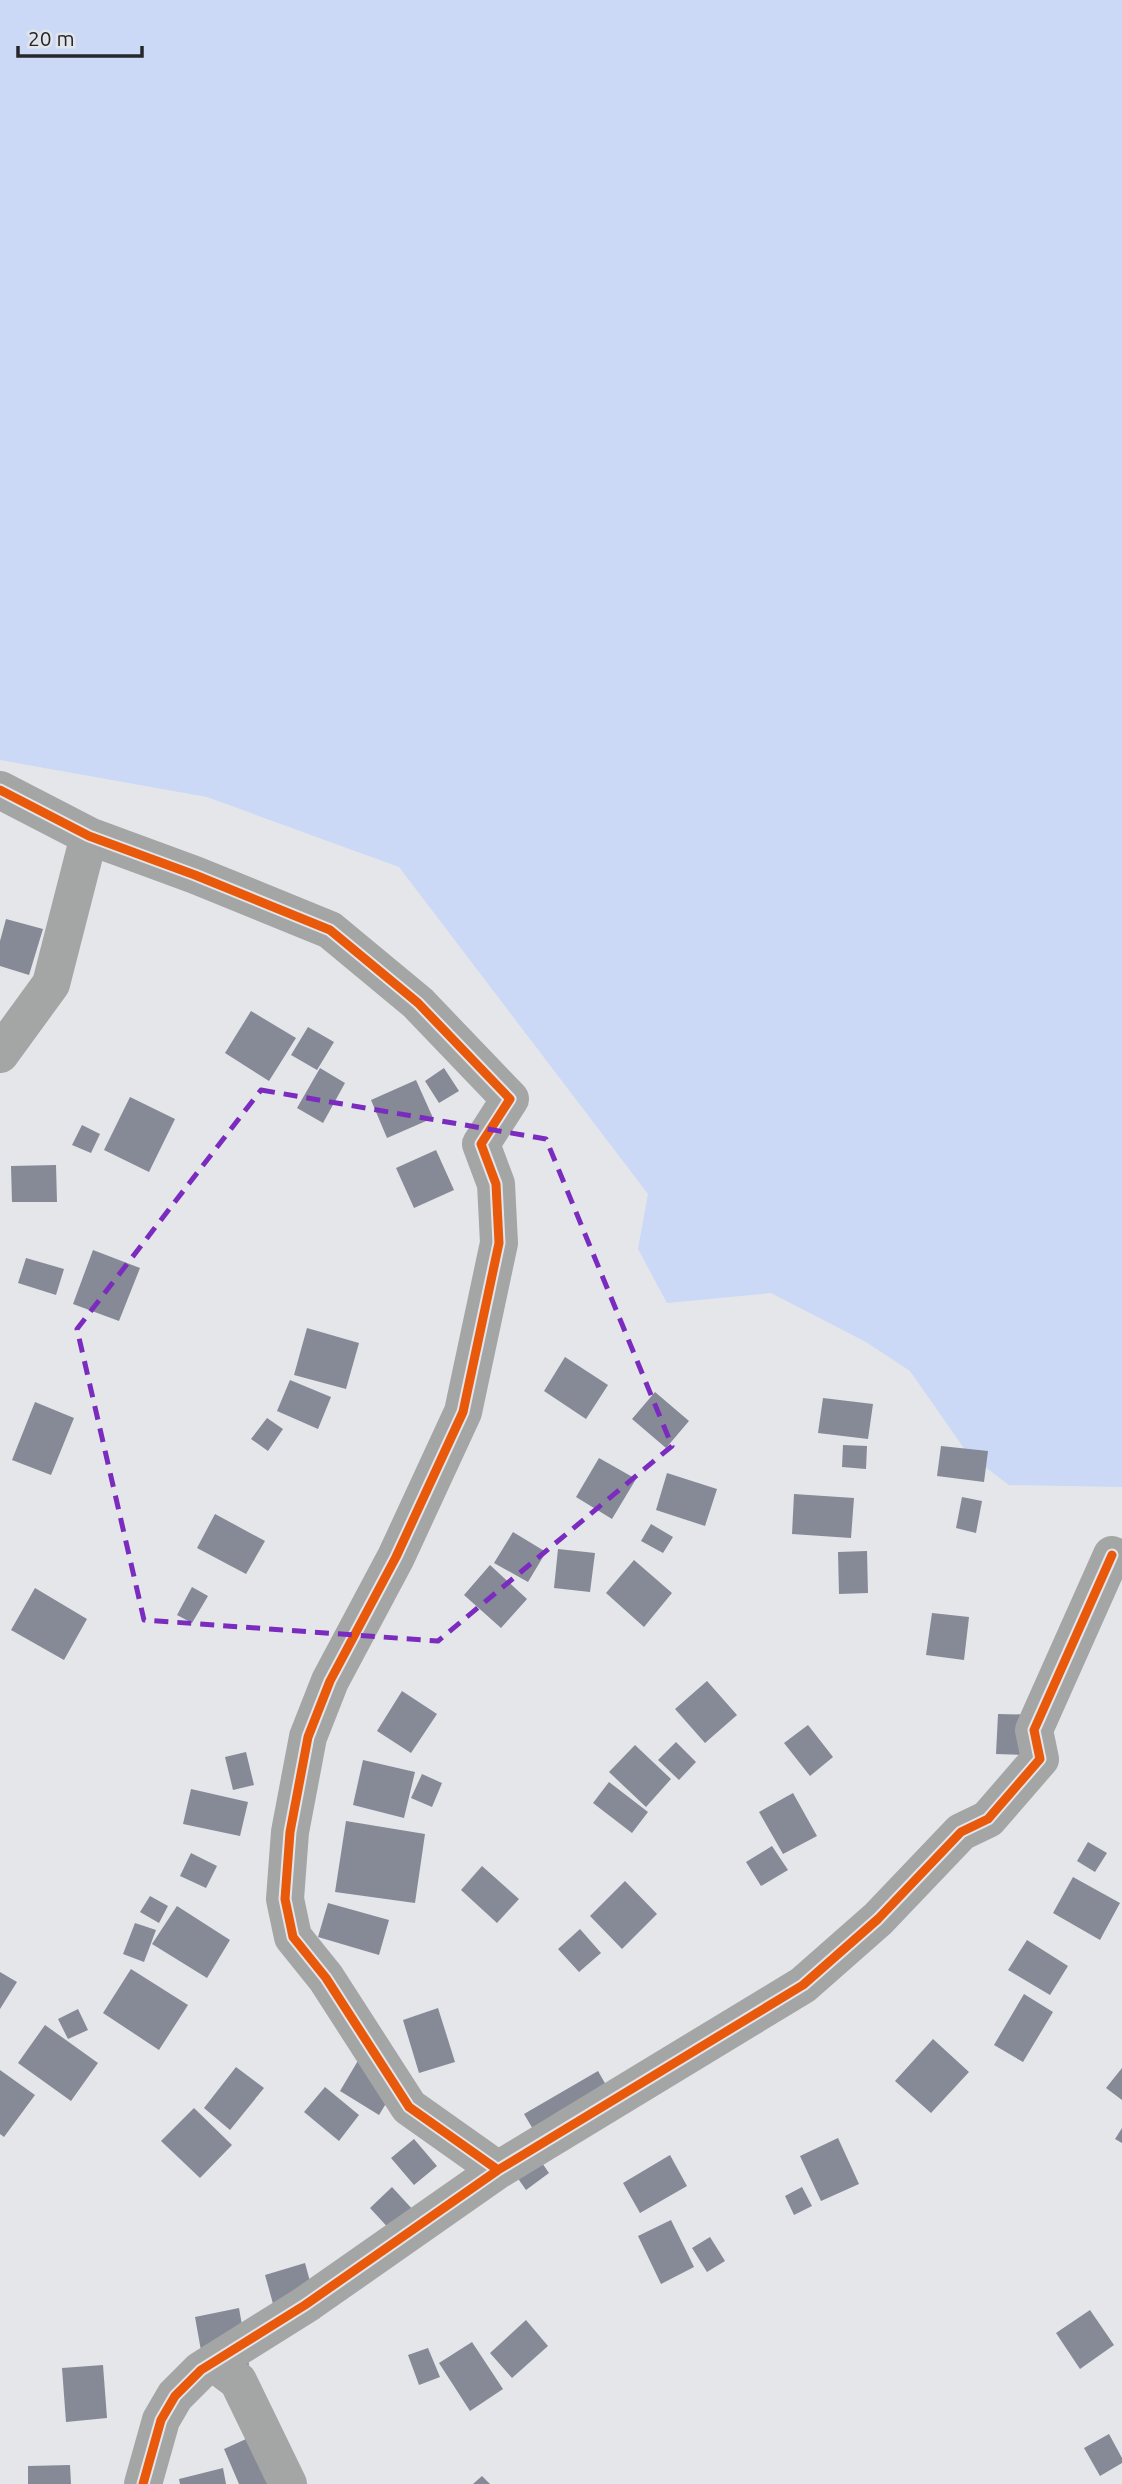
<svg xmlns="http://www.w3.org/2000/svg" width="1122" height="2484" font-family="Ubuntu,sans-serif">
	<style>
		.green { fill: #cbd8f6 }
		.building { fill: #858a96 }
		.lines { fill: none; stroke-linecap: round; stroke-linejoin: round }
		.minor { stroke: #a4a5a5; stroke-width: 38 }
		.cycleway-casing { stroke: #e2e5ec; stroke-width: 13 }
		.cycleway { stroke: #e8590c; stroke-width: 9 }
		.marked { fill: none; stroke: #7b2cbf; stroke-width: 5; stroke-dasharray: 14 9; stroke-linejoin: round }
	</style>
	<rect width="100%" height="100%" fill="#e4e6ea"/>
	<path class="green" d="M 0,0 L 1122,0 L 1122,1487 L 1009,1485 L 968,1454 L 910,1371 L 866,1342 L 771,1293 L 667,1303 L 638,1249 L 648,1194 L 399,867 L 207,797 L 0,760 Z"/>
	<path class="building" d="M 6,919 L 43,929 L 29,975 L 0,966 L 0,941 Z
		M 251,1011 L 296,1038 L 269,1081 L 225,1053 Z
		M 308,1027 L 334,1042 L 317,1070 L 291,1055 Z
		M 320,1068 L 345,1083 L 323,1123 L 297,1108 Z
		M 444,1068 L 459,1091 L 439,1103 L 425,1081 Z
		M 416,1080 L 433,1118 L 387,1138 L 371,1100 Z
		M 130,1097 L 175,1119 L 149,1172 L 104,1150 Z
		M 82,1125 L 100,1134 L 91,1153 L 72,1145 Z
		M 436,1150 L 454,1190 L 414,1208 L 396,1168 Z
		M 56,1165 L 57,1202 L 12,1202 L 11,1166 Z
		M 93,1250 L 140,1268 L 119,1321 L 73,1304 Z
		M 26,1258 L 64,1269 L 56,1295 L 18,1283 Z
		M 307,1328 L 359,1343 L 346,1389 L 294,1375 Z
		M 565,1357 L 608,1385 L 586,1419 L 544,1391 Z
		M 290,1380 L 331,1397 L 318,1429 L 277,1411 Z
		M 655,1392 L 689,1421 L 666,1448 L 632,1419 Z
		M 823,1398 L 873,1404 L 868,1439 L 818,1433 Z
		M 35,1402 L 74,1418 L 51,1475 L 12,1460 Z
		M 267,1418 L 283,1429 L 268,1451 L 251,1439 Z
		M 843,1445 L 867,1446 L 866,1469 L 842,1467 Z
		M 941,1446 L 988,1451 L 984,1482 L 937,1476 Z
		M 599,1458 L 636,1479 L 612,1519 L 576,1497 Z
		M 667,1473 L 717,1489 L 705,1526 L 656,1510 Z
		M 794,1494 L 854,1498 L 851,1538 L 792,1534 Z
		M 962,1497 L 982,1501 L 976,1533 L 956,1528 Z
		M 215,1514 L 265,1541 L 246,1574 L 197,1548 Z
		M 651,1524 L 673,1537 L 663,1553 L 641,1541 Z
		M 513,1532 L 546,1552 L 528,1582 L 494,1563 Z
		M 558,1549 L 595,1553 L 590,1592 L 554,1588 Z
		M 867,1551 L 868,1593 L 839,1594 L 838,1552 Z
		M 634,1560 L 672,1593 L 644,1627 L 606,1593 Z
		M 490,1565 L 527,1599 L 501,1628 L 464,1595 Z
		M 192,1587 L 208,1596 L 192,1623 L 177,1615 Z
		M 35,1588 L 87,1619 L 64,1660 L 11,1630 Z
		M 932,1613 L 969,1617 L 964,1660 L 926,1655 Z
		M 707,1681 L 737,1715 L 705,1743 L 675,1709 Z
		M 402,1691 L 437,1714 L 411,1753 L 377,1731 Z
		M 998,1714 L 1050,1715 L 1048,1756 L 996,1754 Z
		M 808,1725 L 833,1757 L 810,1776 L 784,1743 Z
		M 676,1742 L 696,1762 L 679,1780 L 658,1760 Z
		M 635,1745 L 671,1779 L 646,1807 L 609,1772 Z
		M 246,1752 L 254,1785 L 233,1790 L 225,1757 Z
		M 363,1760 L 415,1772 L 404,1818 L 353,1805 Z
		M 422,1774 L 442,1783 L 432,1807 L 411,1798 Z
		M 609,1782 L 648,1812 L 632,1833 L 593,1803 Z
		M 191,1789 L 248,1802 L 240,1836 L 183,1824 Z
		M 793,1793 L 817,1836 L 783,1854 L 759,1812 Z
		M 346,1821 L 425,1834 L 415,1903 L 335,1892 Z
		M 1088,1842 L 1107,1853 L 1095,1872 L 1077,1861 Z
		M 772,1846 L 788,1870 L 761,1886 L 746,1862 Z
		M 191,1853 L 217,1866 L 206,1888 L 180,1876 Z
		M 482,1866 L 519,1899 L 497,1923 L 461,1890 Z
		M 1073,1877 L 1120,1903 L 1100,1940 L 1053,1913 Z
		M 625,1881 L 657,1914 L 622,1949 L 590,1916 Z
		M 150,1896 L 168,1906 L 159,1923 L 140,1912 Z
		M 328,1903 L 389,1920 L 379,1955 L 318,1937 Z
		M 177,1906 L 230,1940 L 207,1978 L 152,1944 Z
		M 135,1923 L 156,1930 L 144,1962 L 123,1954 Z
		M 580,1929 L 601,1953 L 579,1972 L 558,1949 Z
		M 1027,1940 L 1068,1966 L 1050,1995 L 1008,1970 Z
		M 131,1969 L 188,2005 L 159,2050 L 103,2013 Z
		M 0,1972 L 17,1982 L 0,2009 Z
		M 1024,1994 L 1053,2012 L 1023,2062 L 994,2045 Z
		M 438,2008 L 455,2062 L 419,2073 L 403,2020 Z
		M 78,2009 L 88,2030 L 68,2039 L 58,2019 Z
		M 45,2025 L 98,2063 L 71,2101 L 18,2063 Z
		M 933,2039 L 969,2072 L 931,2113 L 895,2081 Z
		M 359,2059 L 398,2084 L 379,2115 L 340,2091 Z
		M 236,2067 L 264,2088 L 230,2130 L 204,2108 Z
		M 1122,2068 L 1122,2100 L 1106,2088 Z
		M 0,2070 L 35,2095 L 4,2137 L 0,2134 Z
		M 598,2071 L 622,2113 L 549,2156 L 524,2114 Z
		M 325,2087 L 359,2115 L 339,2141 L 304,2112 Z
		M 194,2108 L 232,2145 L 200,2178 L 161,2141 Z
		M 1122,2128 L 1122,2143 L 1115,2139 Z
		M 838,2138 L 859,2184 L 821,2201 L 800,2156 Z
		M 414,2139 L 437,2166 L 414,2185 L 391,2158 Z
		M 533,2150 L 549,2173 L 526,2190 L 510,2167 Z
		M 670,2155 L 687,2186 L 640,2213 L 623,2183 Z
		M 392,2187 L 415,2212 L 393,2233 L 370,2208 Z
		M 802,2187 L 812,2206 L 794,2215 L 785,2196 Z
		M 671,2220 L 694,2267 L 661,2284 L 638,2236 Z
		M 710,2237 L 725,2261 L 707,2272 L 692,2248 Z
		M 305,2263 L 320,2318 L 280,2329 L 265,2275 Z
		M 239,2308 L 249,2365 L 205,2373 L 195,2317 Z
		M 1090,2310 L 1114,2345 L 1080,2369 L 1056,2333 Z
		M 526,2320 L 548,2346 L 512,2378 L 490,2353 Z
		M 472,2342 L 503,2389 L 470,2411 L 439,2363 Z
		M 428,2348 L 440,2377 L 419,2385 L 408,2355 Z
		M 103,2365 L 107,2418 L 66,2422 L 62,2368 Z
		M 257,2434 L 270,2484 L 239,2484 L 224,2449 Z
		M 1109,2434 L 1122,2458 L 1122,2463 L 1100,2476 L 1084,2448 Z
		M 70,2465 L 71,2484 L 28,2484 L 28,2466 Z
		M 223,2468 L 226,2484 L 180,2484 L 179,2479 Z
		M 482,2476 L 490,2484 L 473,2484 Z"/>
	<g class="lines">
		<path class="minor" d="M 0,790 L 89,836 L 195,875 L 330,930 L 418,1003 L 510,1099 L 481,1144 L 496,1184 L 499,1243 L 463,1412 L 396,1557 L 330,1681 L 308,1737 L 290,1832 L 285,1899 L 293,1937 L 326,1978 L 409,2107 L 498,2170
			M 0,1054 L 51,984 L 89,836
			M 214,2363 L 238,2381 L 288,2484
			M 143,2484 L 161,2420 L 175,2396 L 201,2370 L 305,2305 L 498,2170 L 803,1985 L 878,1919 L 961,1832 L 988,1819 L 1040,1759 L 1034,1730 L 1112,1555"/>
		<defs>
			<path id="cycleway" d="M 0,790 L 89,836 L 195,875 L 330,930 L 418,1003 L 510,1099 L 481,1144 L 496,1184 L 499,1243 L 463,1412 L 396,1557 L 330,1681 L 308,1737 L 290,1832 L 285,1899 L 293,1937 L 326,1978 L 409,2107 L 498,2170
				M 143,2484 L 161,2420 L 175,2396 L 201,2370 L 305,2305 L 498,2170 L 803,1985 L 878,1919 L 961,1832 L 988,1819 L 1040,1759 L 1034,1730 L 1112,1555"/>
		</defs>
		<use href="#cycleway" class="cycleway-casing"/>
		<use href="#cycleway" class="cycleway"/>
	</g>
	<path class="marked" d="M 261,1090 L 546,1139 L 672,1446 L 438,1641 L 144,1620 L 77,1329 Z"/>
	<path d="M18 46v10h124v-10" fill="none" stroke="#26272a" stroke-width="3.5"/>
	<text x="28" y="46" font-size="21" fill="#26272a" stroke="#e2e5ec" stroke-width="5" paint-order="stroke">20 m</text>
</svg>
